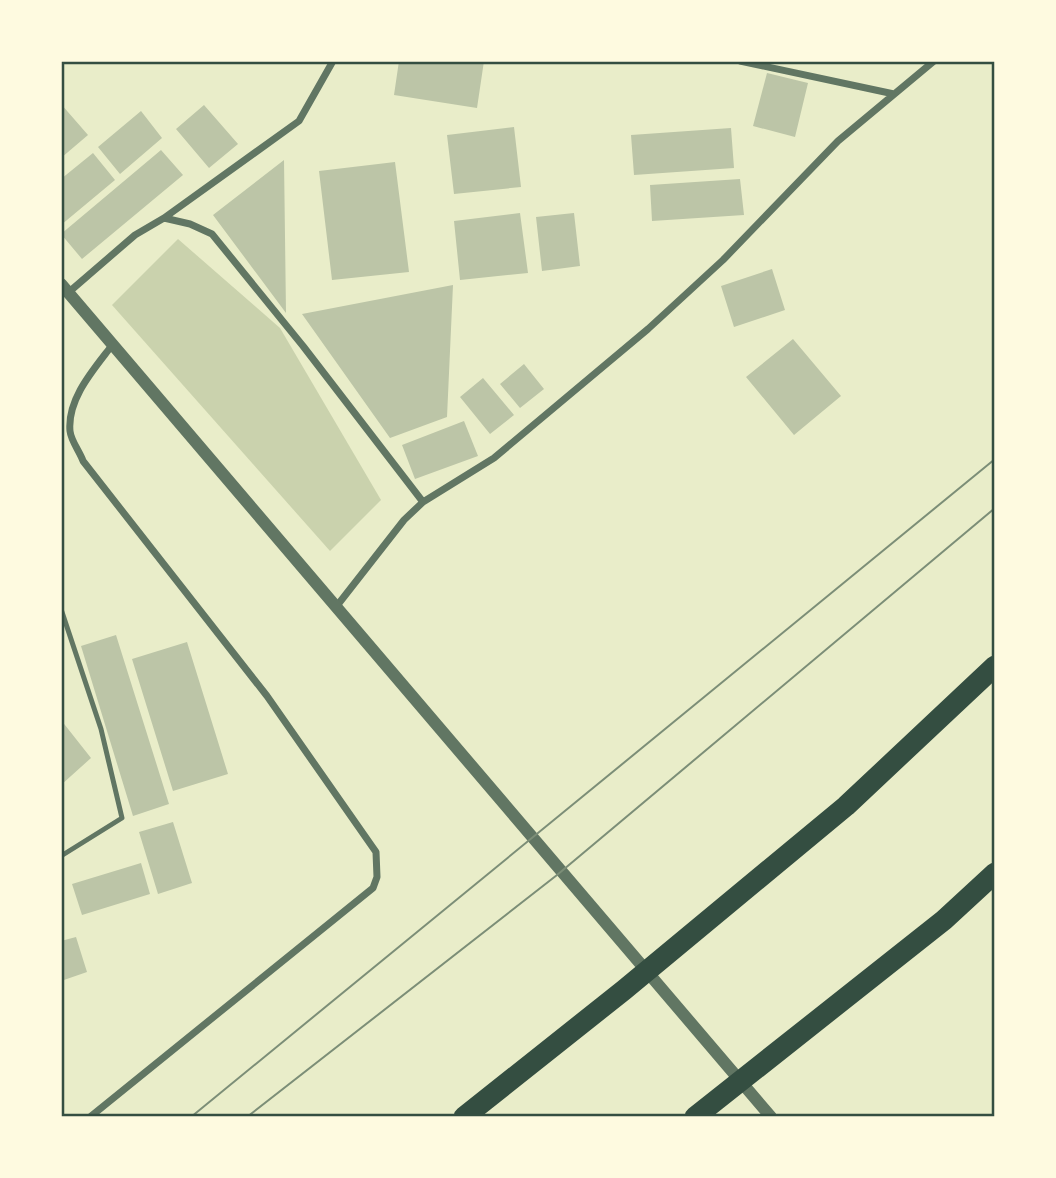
<svg xmlns="http://www.w3.org/2000/svg" width="1056" height="1178" font-family="Figtree,sans-serif">
	<style>
		.green { fill: #cad2ad }
		.building { fill: #bcc5a7 }
		.lines { fill: none; stroke-linecap: round; stroke-linejoin: round }
		.service { stroke: #617663; stroke-width: 5 }
		.minor { stroke: #617663; stroke-width: 7 }
		.tertiary { stroke: #617663; stroke-width: 12 }
		.motorway { stroke: #344e41; stroke-width: 21 }
		.tram { stroke: #7c8e77; stroke-width: 2 }
		.neatline { fill: none; stroke: #344e41; stroke-width: 2.5 }
	</style>
	<rect width="100%" height="100%" fill="#e9edc9"/>
	<path class="green" d="M 178,239 L 280,328 L 381,500 L 330,551 L 112,305 Z"/>
	<path class="building" d="M 399,61 L 484,61 L 477,108 L 394,95 Z
		M 767,73 L 808,83 L 795,137 L 753,126 Z
		M 61,104 L 88,135 L 61,158 Z
		M 204,105 L 238,144 L 209,168 L 176,129 Z
		M 141,111 L 162,138 L 120,174 L 98,147 Z
		M 514,127 L 521,187 L 454,194 L 447,135 Z
		M 731,128 L 734,168 L 634,175 L 631,135 Z
		M 161,150 L 183,175 L 82,259 L 61,234 Z
		M 93,153 L 115,180 L 61,225 L 61,179 Z
		M 284,160 L 286,313 L 213,215 Z
		M 395,162 L 409,272 L 332,280 L 319,171 Z
		M 740,179 L 744,215 L 652,221 L 650,185 Z
		M 520,213 L 528,273 L 460,280 L 454,221 Z
		M 574,213 L 580,266 L 542,271 L 536,217 Z
		M 772,269 L 785,310 L 734,327 L 721,286 Z
		M 453,285 L 447,417 L 390,438 L 302,314 Z
		M 793,339 L 841,396 L 794,435 L 746,377 Z
		M 524,364 L 544,389 L 520,408 L 500,384 Z
		M 483,378 L 514,415 L 490,434 L 460,397 Z
		M 464,421 L 478,456 L 415,479 L 402,445 Z
		M 116,635 L 169,804 L 133,816 L 81,646 Z
		M 187,642 L 228,774 L 173,791 L 132,659 Z
		M 61,720 L 91,758 L 61,785 Z
		M 173,822 L 192,883 L 158,894 L 139,832 Z
		M 141,863 L 150,894 L 82,915 L 72,884 Z
		M 76,937 L 87,972 L 61,981 L 61,941 Z"/>
	<g class="lines">
		<path class="service" d="M 61,609 L 101,729 L 122,818 L 61,856"/>
		<path class="minor" d="M 740,61 L 894,94
			M 164,218 L 299,121 L 333,61
			M 69,292 L 135,235 L 164,218 L 190,224 L 212,234 L 303,346 L 423,502
			M 336,607 L 404,520 L 423,502 L 494,458 L 648,329 L 723,260 L 838,141 L 934,61
			M 90,1117 L 373,888 L 377,877 L 376,852 L 267,696 L 83,461 C 80,452 71,441 70,431 C 67,398 95,368 113,344"/>
		<path class="tertiary" d="M 61,284 L 771,1117"/>
		<path class="motorway" d="M 464,1117 L 624,990 L 846,806 L 995,666
			M 695,1117 L 944,920 L 995,873"/>
		<path class="tram" d="M 191,1117 L 995,459
			M 247,1117 L 557,875 L 995,508"/>
	</g>
	<rect width="1056" height="1178" fill="none" stroke="#fefae0" stroke-width="126"/>
	<rect x="63" y="63" width="930" height="1052" class="neatline"/>
</svg>
